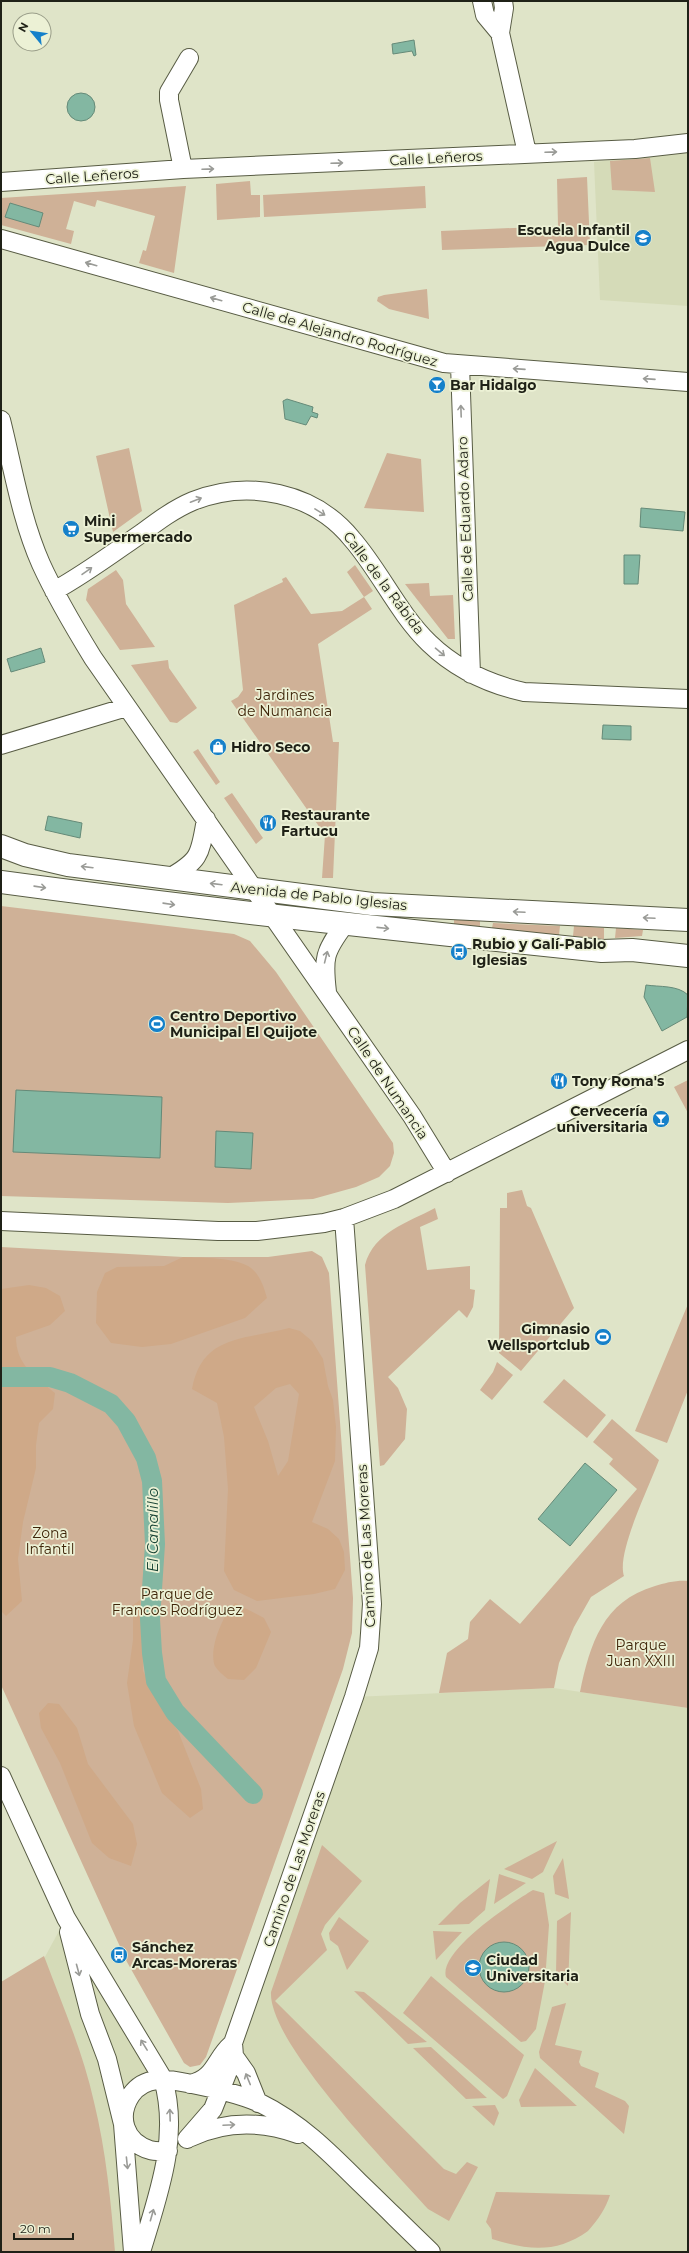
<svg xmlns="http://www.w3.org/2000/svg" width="689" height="2253" font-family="Montserrat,sans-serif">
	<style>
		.built { fill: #d5dbb8 }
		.green { fill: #cfb197 }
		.forest { fill: #cfa988; fill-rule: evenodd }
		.water { fill: #83b7a2; stroke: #658a78 }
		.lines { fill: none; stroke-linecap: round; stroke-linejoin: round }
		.canal { stroke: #83b7a2; stroke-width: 20 }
		.minor-casing { stroke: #585c44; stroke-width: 20 }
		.tertiary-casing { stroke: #585c44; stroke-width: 24 }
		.minor { stroke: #fff; stroke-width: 18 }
		.tertiary { stroke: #fff; stroke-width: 22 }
		.oneway { stroke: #9a9b97 }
		.labels { text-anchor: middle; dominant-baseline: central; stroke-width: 3.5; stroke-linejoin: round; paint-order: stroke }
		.street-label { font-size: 14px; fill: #1f2117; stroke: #ecf1d5 }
		.poi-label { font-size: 14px; font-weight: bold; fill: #1f2117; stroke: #ecf1d5; text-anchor: start }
		.park-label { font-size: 14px; fill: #3f2509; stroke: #ecf1d5 }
		.water-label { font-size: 15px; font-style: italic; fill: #184435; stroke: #ecf1d5 }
	</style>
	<rect width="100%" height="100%" fill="#dfe4c8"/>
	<path class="built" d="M 688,153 L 688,306 L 600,300 L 594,162 Z
		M 554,1688 L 688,1708 L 688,2252 L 1,2252 L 40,1966 L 66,1918 L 163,2079 L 190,2084 L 221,2060 L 354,1697 Z"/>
	<path class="green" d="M 650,158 L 655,192 L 612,190 L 610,161 Z
		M 587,177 L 590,245 L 442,250 L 441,231 L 558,226 L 557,179 Z
		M 250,181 L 251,195 L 260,195 L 260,217 L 217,220 L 216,184 Z
		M 186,186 L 174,273 L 139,263 L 143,250 L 146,251 L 155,216 L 97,200 L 95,207 L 74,201 L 66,229 L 74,231 L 71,244 L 1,225 L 1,198 Z
		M 425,186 L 426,208 L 264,217 L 263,195 Z
		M 427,289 L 429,319 L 389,309 L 377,301 L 378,297 L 384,295 Z
		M 129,448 L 142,511 L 113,532 L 96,456 Z
		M 387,453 L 421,459 L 424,512 L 364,508 Z
		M 355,565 L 373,591 L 364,597 L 372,609 L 318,644 L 333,742 L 339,742 L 333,878 L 322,878 L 325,835 L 231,701 L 238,697 L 243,690 L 234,605 L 283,582 L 282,579 L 286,577 L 311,614 L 342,611 L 364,597 L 347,572 Z
		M 116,570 L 123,580 L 126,604 L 155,647 L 120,650 L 86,600 L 88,589 Z
		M 429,583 L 430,596 L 453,595 L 455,639 L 448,639 L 405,584 Z
		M 168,660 L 169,668 L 197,708 L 177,723 L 170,722 L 131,665 Z
		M 198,749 L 220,782 L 216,785 L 193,752 Z
		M 232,793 L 263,838 L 256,844 L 224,798 Z
		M 1,906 L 234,934 L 250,941 L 276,972 L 393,1143 L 394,1153 L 390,1166 L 379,1177 L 356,1187 L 313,1199 L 228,1203 L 1,1196 Z
		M 454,919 L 480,921 L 480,928 L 454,925 Z
		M 493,923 L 560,926 L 559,935 L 492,928 Z
		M 574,926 L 604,928 L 604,939 L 573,936 Z
		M 616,928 L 643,930 L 642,936 L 615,938 Z
		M 688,1080 L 688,1113 L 674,1087 Z
		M 522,1190 L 527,1206 L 531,1208 L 574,1308 L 521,1371 L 499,1353 L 500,1208 L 507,1208 L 507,1193 Z
		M 435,1208 L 438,1219 L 420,1227 L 427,1270 L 470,1266 L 470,1289 L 475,1290 L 473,1307 L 467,1318 L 459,1310 L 388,1377 L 398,1388 L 407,1409 L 405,1439 L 384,1465 L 380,1466 L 365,1265 C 374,1232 407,1223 435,1208 Z
		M 1,1247 L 183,1257 L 268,1257 L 312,1251 L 322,1257 L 329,1273 L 353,1598 L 352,1633 L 343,1669 L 206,2057 L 200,2065 L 190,2067 L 184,2063 L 127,1962 L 1,1685 Z
		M 688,1304 L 688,1390 L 667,1443 L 635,1431 Z
		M 497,1362 L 513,1375 L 492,1400 L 480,1390 L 493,1372 Z
		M 564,1379 L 606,1415 L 587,1438 L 543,1402 Z
		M 612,1419 L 659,1460 C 650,1485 616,1553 624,1576 L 591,1597 L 574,1627 L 559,1663 L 554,1688 L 439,1693 L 447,1653 L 468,1639 L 470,1622 L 490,1599 L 520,1624 L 637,1489 L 609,1464 L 613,1459 L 593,1442 Z
		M 688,1581 L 688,1708 L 580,1692 C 590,1644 603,1601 655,1586 C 665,1583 677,1580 688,1581 Z
		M 557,1841 L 543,1872 L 532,1879 L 504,1869 Z
		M 322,1845 L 362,1881 L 325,1925 L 321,1934 L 327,1950 L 275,2001 L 444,2169 L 456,2174 L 467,2162 L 478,2167 L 449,2221 L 428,2209 C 392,2168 268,2043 271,1992 Z
		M 563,1858 L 569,1899 L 555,1894 L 553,1876 Z
		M 499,1874 L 526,1883 L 494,1904 Z
		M 490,1879 L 485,1910 L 469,1924 L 438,1925 L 460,1903 Z
		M 533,1890 L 544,1893 L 549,1925 L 545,1981 L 536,2029 L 526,2041 L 521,2042 L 446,1977 C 438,1951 513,1902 533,1890 Z
		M 571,1912 L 568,1986 L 556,1974 L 557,1921 Z
		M 339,1917 L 369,1941 L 347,1970 L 338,1946 L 330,1940 L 329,1933 Z
		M 433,1931 L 462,1932 L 436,1960 Z
		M 44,1956 C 62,2004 83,2052 94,2102 C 106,2151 111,2202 115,2252 L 1,2252 L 1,1982 Z
		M 431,1976 L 524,2055 L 507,2096 L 503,2099 L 498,2095 L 403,2013 Z
		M 354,1991 L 364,1992 L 427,2042 L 408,2044 Z
		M 566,2003 L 555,2045 L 582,2051 L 579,2062 L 581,2066 L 599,2073 L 595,2087 L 625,2101 L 629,2106 L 624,2134 L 540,2058 L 539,2052 L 552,2007 Z
		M 431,2047 L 487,2098 L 466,2099 L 413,2048 Z
		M 535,2068 L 577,2106 L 521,2107 L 519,2100 Z
		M 495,2105 L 499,2113 L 494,2126 L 472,2106 Z
		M 496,2192 L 610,2195 C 606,2208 598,2220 588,2231 C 557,2253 530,2251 492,2239 L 491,2229 L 486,2222 Z"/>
	<path class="forest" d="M 183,1257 C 201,1258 237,1257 251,1268 C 260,1275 264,1287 267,1298 L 245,1318 L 171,1344 L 142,1347 L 111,1343 L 96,1323 L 97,1292 L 105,1273 L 117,1267 L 164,1266 Z
		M 29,1285 L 46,1288 L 60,1296 L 65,1311 L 50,1325 L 16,1337 C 16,1365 35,1376 55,1393 L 53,1409 L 39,1423 L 36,1445 L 36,1468 L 23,1522 L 18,1559 L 22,1601 L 6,1616 L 1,1611 L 1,1289 Z
		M 289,1328 L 300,1331 L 312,1341 L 323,1359 L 328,1386 L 333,1400 L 336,1427 L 335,1461 L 312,1522 L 328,1529 L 339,1539 L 344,1552 L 345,1570 L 335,1589 L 314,1594 L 257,1601 L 234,1590 L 224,1571 L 228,1489 L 224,1437 L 217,1403 L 192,1389 C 202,1334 245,1340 289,1328 ZM 290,1384 L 299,1394 L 288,1461 L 278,1476 L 268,1441 L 254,1407 L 276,1388 Z
		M 140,1600 L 143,1619 L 143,1671 L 162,1708 L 178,1731 L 201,1789 L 203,1809 L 190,1818 L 162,1793 L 134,1726 L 127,1683 L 133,1640 L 133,1605 Z
		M 235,1603 L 264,1618 L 271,1632 L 256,1668 L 244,1680 L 228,1679 C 224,1676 217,1670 215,1666 C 208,1650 223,1614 235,1603 Z
		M 48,1703 L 59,1704 L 77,1728 L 88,1764 L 133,1824 L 137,1844 L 131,1866 L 109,1858 L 92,1843 L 60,1763 L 41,1728 L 39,1713 Z"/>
	<path class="water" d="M 414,40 L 416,55 L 414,56 L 412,51 L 393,54 L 392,44 Z
		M67 107a14 14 0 1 1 28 0a14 14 0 1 1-28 0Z
		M 10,203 L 43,213 L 39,227 L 5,217 Z
		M 287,399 L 313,407 L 312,412 L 318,414 L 317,418 L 311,416 L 306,425 L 285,419 L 283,401 Z
		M 641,508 L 685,512 L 683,531 L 640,527 Z
		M 624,555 L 640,555 L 638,584 L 624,584 Z
		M 41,648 L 45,662 L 11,672 L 7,659 Z
		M 603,725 L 631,726 L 631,740 L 602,739 Z
		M 48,816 L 82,823 L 80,838 L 45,830 Z
		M 646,985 C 659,987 678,985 688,995 L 687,1017 L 662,1031 L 644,997 Z
		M 16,1090 L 162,1097 L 160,1158 L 13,1152 Z
		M 216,1131 L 253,1133 L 251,1169 L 215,1167 Z
		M 585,1463 L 617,1490 L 570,1546 L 538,1519 Z
		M479 1967a25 25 0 1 1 50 0a25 25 0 1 1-50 0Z"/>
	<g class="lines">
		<path class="canal" d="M 1,1377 L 50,1377 L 70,1383 L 111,1404 L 126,1421 L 146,1458 L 152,1481 L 155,1544 L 150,1619 L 152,1653 L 156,1681 L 175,1712 L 253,1794"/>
		<defs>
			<path id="minor" d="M 482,1 L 485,15 L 500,33
				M 503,1 L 504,8 L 500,33 L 527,153
				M 183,169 L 169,100 L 169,92 L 189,58
				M 1,182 L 183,169 L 635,149 L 688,143
				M 1,239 L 444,363 L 688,382
				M 460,365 L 471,674
				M 1,420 C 13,468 21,519 41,564 C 56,597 74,627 93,658 L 412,1116 L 447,1173
				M 54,591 C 85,574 113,553 142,533 C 158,521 174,509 193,501 C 248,479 314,492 352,539 C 380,571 398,613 429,643 C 456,669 488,684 524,692 L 688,699
				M 1,745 L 127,707
				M 169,878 C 201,860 200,854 206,819
				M 327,992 C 323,958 324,952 345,924
				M 1,1221 L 218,1231 L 257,1231 L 324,1223 L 344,1218 L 394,1199 L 688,1050
				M 1,1776 L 66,1918 L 163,2079 C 180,2138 158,2195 141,2252
				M 69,1932 L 90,2014 L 107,2059 L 123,2124 L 133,2252
				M 234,2056 L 246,2073 L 258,2103
				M 190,2084 C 215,2079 215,2059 231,2045
				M 191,2137 C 225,2121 262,2121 298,2134
				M 187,2139 L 213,2109 L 234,2056 L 233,2043 L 354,1697 L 369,1648 L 372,1604 L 344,1218
				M 168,2151 C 163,2151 156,2152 150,2150 C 124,2142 117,2116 131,2095 C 145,2075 167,2079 187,2083 C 211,2088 237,2093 260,2103 C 299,2122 329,2152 359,2182 C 383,2205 407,2229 431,2252"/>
			<path id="tertiary" d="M 1,846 L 25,855 L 68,865 L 372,904 L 688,920
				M 1,882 C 201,909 401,930 602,951 L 632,950 L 688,956"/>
		</defs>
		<use href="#minor" class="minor-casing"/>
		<use href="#tertiary" class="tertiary-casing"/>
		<use href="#minor" class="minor"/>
		<use href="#tertiary" class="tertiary"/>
	</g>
	<defs><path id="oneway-shaft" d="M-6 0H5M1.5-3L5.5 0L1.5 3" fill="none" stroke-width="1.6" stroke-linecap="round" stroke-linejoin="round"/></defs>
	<g class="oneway">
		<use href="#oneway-shaft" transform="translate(551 152) rotate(-2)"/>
		<use href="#oneway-shaft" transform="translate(337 163) rotate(-2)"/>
		<use href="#oneway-shaft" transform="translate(208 169) rotate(-2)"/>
		<use href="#oneway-shaft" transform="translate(91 264) rotate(-164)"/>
		<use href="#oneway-shaft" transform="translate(216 299) rotate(-164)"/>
		<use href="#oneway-shaft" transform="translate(519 369) rotate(-176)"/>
		<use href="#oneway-shaft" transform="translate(649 379) rotate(-176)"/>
		<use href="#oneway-shaft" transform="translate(461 411) rotate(-92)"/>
		<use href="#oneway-shaft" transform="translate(196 500) rotate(-21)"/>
		<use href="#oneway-shaft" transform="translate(320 512) rotate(32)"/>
		<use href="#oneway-shaft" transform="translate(87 571) rotate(-35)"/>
		<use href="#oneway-shaft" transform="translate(440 652) rotate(40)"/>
		<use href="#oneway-shaft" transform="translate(87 867) rotate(-173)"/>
		<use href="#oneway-shaft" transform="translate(216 884) rotate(-173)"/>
		<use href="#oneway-shaft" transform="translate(40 887) rotate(8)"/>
		<use href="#oneway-shaft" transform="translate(169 904) rotate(8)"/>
		<use href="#oneway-shaft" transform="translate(519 912) rotate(-177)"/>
		<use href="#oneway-shaft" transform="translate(649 918) rotate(-177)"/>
		<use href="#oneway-shaft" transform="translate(383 928) rotate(6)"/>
		<use href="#oneway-shaft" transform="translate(326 957) rotate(-76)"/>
		<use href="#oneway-shaft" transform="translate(78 1970) rotate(75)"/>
		<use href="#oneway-shaft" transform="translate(144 2045) rotate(-122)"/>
		<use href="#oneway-shaft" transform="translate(248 2079) rotate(-112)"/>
		<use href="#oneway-shaft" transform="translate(170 2115) rotate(-92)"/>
		<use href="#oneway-shaft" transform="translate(229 2125) rotate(-3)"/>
		<use href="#oneway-shaft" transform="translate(127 2163) rotate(84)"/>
		<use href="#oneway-shaft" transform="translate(152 2215) rotate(-74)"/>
	</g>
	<defs>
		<symbol id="school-disc" viewBox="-11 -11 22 22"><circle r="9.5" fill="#1580ca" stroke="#ecf1d5"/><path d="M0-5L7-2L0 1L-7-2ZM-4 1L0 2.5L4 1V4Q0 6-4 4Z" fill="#fff"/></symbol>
		<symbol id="bar-disc" viewBox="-11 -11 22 22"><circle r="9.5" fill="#1580ca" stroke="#ecf1d5"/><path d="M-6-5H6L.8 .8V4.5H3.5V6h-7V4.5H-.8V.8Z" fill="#fff"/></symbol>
		<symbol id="supermarket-disc" viewBox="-11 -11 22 22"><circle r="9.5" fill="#1580ca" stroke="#ecf1d5"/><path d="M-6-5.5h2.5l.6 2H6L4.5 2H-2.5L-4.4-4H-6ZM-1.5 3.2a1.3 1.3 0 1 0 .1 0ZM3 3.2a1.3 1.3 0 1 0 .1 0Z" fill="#fff"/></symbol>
		<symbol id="shop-disc" viewBox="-11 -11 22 22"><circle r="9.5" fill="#1580ca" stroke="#ecf1d5"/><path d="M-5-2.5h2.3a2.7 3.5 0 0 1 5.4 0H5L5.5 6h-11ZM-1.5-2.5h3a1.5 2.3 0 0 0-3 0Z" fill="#fff"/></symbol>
		<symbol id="restaurant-disc" viewBox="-11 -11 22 22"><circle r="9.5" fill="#1580ca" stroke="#ecf1d5"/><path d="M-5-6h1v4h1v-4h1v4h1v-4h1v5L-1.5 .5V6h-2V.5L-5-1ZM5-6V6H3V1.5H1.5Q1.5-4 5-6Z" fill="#fff"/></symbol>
		<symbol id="bus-disc" viewBox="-11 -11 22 22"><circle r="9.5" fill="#1580ca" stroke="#ecf1d5"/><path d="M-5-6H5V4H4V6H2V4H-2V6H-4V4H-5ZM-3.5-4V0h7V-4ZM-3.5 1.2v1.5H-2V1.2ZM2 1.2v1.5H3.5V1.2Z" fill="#fff"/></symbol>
		<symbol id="stadium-disc" viewBox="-11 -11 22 22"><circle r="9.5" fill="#1580ca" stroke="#ecf1d5"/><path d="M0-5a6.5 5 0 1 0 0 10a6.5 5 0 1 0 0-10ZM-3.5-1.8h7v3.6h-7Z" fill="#fff"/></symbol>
		<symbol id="university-disc" viewBox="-11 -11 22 22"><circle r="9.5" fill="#1580ca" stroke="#ecf1d5"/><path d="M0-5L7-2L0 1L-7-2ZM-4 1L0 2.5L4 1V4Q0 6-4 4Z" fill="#fff"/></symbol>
	</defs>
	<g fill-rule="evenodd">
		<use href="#school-disc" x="633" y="228" width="20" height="20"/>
		<use href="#bar-disc" x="427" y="375" width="20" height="20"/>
		<use href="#supermarket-disc" x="61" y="519" width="20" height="20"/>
		<use href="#shop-disc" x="208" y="737" width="20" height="20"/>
		<use href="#restaurant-disc" x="258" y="813" width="20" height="20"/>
		<use href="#bus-disc" x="449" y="942" width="20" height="20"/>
		<use href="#stadium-disc" x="147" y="1014" width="20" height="20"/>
		<use href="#restaurant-disc" x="549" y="1071" width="20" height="20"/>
		<use href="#bar-disc" x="651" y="1109" width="20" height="20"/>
		<use href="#stadium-disc" x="593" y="1327" width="20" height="20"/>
		<use href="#bus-disc" x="109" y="1945" width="20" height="20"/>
		<use href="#university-disc" x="463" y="1958" width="20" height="20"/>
	</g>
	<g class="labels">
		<g class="street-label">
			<text transform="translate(436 158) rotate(-3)">Calle Leñeros</text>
			<text transform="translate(92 176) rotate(-4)">Calle Leñeros</text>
			<text transform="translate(340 334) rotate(16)">Calle de Alejandro Rodríguez</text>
			<text transform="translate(465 519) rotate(-92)">Calle de Eduardo Adaro</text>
			<text transform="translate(384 583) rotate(53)">Calle de la Rábida</text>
			<text transform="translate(319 896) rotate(6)">Avenida de Pablo Iglesias</text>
			<text transform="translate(388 1083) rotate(56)">Calle de Numancia</text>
			<text transform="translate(366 1546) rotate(-93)">Camino de Las Moreras</text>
			<text transform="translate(294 1869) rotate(-71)">Camino de Las Moreras</text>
		</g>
		<g class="poi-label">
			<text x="630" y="230" text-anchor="end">Escuela Infantil<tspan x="630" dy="16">Agua Dulce</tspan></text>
			<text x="450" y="385">Bar Hidalgo</text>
			<text x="84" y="521">Mini<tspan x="84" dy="16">Supermercado</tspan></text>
			<text x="231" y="747">Hidro Seco</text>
			<text x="281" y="815">Restaurante<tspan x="281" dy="16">Fartucu</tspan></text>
			<text x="472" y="944">Rubio y Galí-Pablo<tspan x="472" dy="16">Iglesias</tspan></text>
			<text x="170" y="1016">Centro Deportivo<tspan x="170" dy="16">Municipal El Quijote</tspan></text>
			<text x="572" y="1081">Tony Roma's</text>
			<text x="648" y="1111" text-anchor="end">Cervecería<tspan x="648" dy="16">universitaria</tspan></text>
			<text x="590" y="1329" text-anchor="end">Gimnasio<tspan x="590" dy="16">Wellsportclub</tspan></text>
			<text x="132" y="1947">Sánchez<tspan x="132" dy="16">Arcas-Moreras</tspan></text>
			<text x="486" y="1960">Ciudad<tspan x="486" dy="16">Universitaria</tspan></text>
		</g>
		<g class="park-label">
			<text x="285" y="695">Jardines<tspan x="285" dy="16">de Numancia</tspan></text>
			<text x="50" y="1533">Zona<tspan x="50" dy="16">Infantil</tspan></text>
			<text x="177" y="1594">Parque de<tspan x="177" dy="16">Francos Rodríguez</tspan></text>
			<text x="641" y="1645">Parque<tspan x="641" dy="16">Juan XXIII</tspan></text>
		</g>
		<g class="water-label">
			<text transform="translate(152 1530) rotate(-90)">El Canalillo</text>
		</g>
	</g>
	<rect width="689" height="2253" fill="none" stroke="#1f2117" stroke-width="4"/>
	<g transform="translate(32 32) rotate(299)"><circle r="19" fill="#ecf1d5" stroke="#9a9e89"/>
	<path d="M0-3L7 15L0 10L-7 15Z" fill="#1580ca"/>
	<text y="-6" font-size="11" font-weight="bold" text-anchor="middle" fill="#1f2117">N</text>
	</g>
	<path d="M14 2233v6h59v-6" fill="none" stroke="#1f2117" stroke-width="2"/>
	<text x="20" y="2233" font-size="12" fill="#1f2117" stroke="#ecf1d5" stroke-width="3" paint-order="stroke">20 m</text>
</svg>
